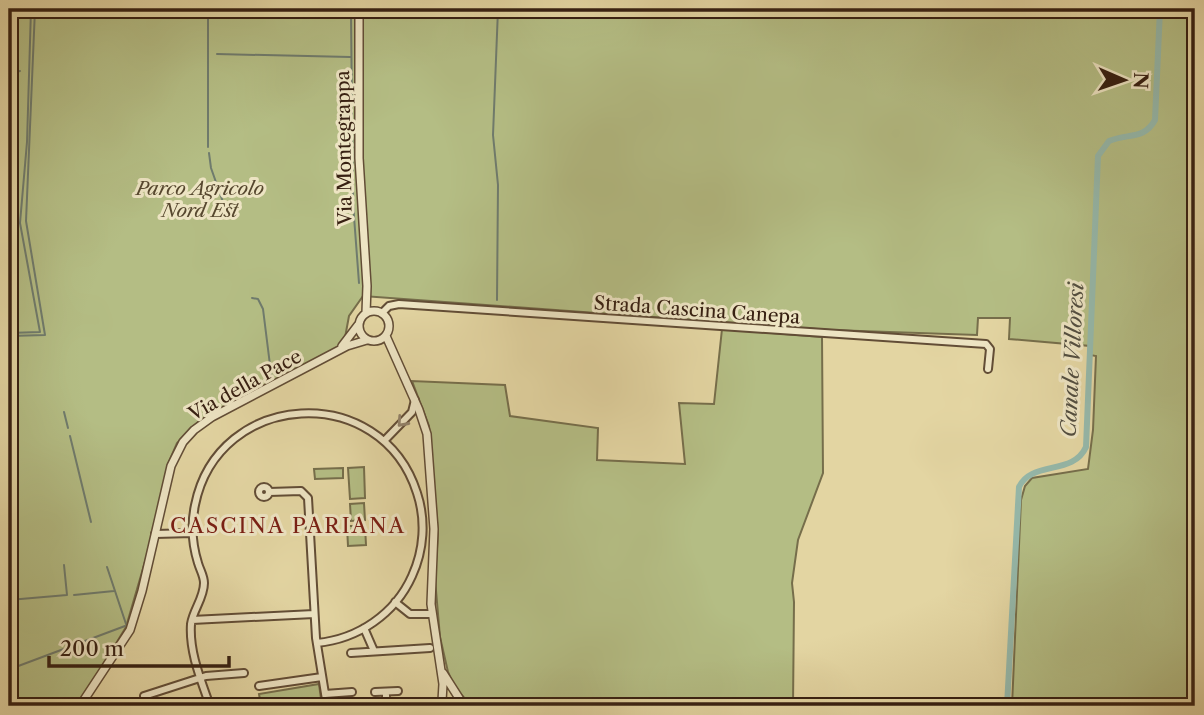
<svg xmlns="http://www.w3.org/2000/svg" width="1204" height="715" font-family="'Libre Caslon Text',serif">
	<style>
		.green { fill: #b4bd84; stroke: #766e4b; stroke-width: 2 }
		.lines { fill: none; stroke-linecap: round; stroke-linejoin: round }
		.stream { stroke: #6f7b6d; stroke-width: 2 }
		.canal { stroke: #95b8aa; stroke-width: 6 }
		.minor-casing { stroke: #624d36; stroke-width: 10 }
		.tertiary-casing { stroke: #624d36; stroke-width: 10 }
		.minor { stroke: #ede4c3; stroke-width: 6 }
		.tertiary { stroke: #ede4c3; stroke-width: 7 }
		.oneway { stroke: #92826a }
		.labels { text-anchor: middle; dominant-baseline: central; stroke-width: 6; stroke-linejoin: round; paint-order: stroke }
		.street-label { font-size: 19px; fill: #372012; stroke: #ede4c3 }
		.park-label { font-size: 19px; font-style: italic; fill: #56472e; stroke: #ede4c3 }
		.water-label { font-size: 21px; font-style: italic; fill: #534e40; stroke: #ede4c3 }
		.neighbourhood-label { font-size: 21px; letter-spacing: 2px; fill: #7a1f14; stroke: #ede4c3 }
	</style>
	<rect width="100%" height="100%" fill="#e3d5a2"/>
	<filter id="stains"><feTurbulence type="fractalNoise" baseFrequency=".00286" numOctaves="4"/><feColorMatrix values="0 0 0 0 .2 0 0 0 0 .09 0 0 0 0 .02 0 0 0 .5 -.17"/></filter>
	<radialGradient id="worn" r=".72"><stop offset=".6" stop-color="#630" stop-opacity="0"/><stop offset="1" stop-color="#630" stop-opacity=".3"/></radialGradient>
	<path class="green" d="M 9,9 L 1195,9 L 1195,706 L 1012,706 L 1021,500 L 1025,486 L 1032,478 L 1088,469 L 1093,430 L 1096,356 L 1090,355 L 1090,346 L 1009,339 L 1010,318 L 978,318 L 977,335 L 831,330 L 363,296 L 349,316 L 344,343 L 325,356 L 199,421 L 177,443 L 168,464 L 151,541 L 126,627 L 78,706 L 9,706 Z
		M 722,329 L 822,337 L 823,473 L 798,540 L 792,583 L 794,602 L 793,706 L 471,705 L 455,688 L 448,672 L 440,637 L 435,579 L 438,533 L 429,426 L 412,381 L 505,385 L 510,416 L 598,428 L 597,460 L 685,464 L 679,403 L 714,404 Z
		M 364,467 L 365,498 L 350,499 L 348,468 Z
		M 343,468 L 343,478 L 315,479 L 314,469 Z
		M 364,503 L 365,520 L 351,521 L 350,504 Z
		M 365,526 L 366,545 L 348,546 L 347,526 Z
		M 319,684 L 322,706 L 261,706 L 259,694 Z"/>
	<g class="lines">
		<path class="stream" d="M 351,15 L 353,203 L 359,283
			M 217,54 L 350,57
			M 9,74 L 20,71
			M 208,147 L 208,9
			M 209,153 L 211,168 L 223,202
			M 252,298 L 258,299 L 263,309 L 272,381
			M 497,300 L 498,185 L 493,135 L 498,9
			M 9,333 L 40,332 L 20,223 L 27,142 L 31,9
			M 9,336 L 45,335 L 26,221 L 35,9
			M 64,412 L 68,428
			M 70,436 L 91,522
			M 107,567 L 126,624
			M 74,595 L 114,591
			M 9,600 L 67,595 L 64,565
			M 9,621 L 12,667
			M 17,706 L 11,671 L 13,668 L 125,626"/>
		<path class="canal" d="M 1007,706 L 1019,487 C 1032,460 1073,476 1086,447 L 1098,156 L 1109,141 C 1128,133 1144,140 1155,120 L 1160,9"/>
		<defs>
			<path id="minor" d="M 382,313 L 389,306 L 399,304 L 986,344 L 990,349 L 988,369
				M 384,441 L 412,412 L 415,400
				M259 492a5 5 0 1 1 10 0a5 5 0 1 1-10 0Z
				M 269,492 L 301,491 L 308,498 L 316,638 L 327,706
				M 155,534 L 193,533
				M 395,602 L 410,614 L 432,614
				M 192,620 L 314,614
				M 364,628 L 374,651
				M 351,653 L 430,648
				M 259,686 L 322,677
				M 375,692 L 398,691
				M 386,692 L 386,706
				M 325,694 L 352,692
				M 148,706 L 144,696 L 206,676 L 244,673
				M 210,706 C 201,680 189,652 191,624 C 193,610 204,598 204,583 C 204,576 200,570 198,563 C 192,544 191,524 195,505 C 218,390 381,380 417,493 C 426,520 424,550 412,576 C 395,614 358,639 317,643"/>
			<path id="tertiary" d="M 359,9 L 359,158 L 367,286 L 366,313
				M359 326a15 15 0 1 1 30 0a15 15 0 1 1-30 0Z
				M 386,336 L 419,410 L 427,434 L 434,529 L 431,604 L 443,684 L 442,701
				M 342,346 L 358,325
				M 443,673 L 464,706
				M 80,706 L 130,630 L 142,591 L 171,466 L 183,442 L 194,430 L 212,417 L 347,346 L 367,340"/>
		</defs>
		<use href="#minor" class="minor-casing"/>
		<use href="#tertiary" class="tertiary-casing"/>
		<use href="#minor" class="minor"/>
		<use href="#tertiary" class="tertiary"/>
	</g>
	<defs><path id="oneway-chevron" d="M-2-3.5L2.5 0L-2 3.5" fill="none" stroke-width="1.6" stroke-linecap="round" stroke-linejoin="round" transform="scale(1.75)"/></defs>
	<use class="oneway" href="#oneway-chevron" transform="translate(402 422) rotate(132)"/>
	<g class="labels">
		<g class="street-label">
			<text transform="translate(344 148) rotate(-91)">Via Montegrappa</text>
			<text transform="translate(697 310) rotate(4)">Strada Cascina Canepa</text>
			<text transform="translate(245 385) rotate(-29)">Via della Pace</text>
		</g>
		<g class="park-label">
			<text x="200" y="188">Parco Agricolo<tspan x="200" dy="22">Nord Est</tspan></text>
		</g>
		<g class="water-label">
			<text transform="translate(1072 360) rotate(-87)">Canale Villoresi</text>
		</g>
		<g class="neighbourhood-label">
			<text x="288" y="525">CASCINA PARIANA</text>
		</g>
	</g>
	<rect width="1204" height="715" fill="none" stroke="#e3d5a2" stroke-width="35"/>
	<rect x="10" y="10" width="1183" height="694" fill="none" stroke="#372012" stroke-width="3.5"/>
	<rect x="18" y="18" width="1169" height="680" fill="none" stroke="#372012" stroke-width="2"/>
	<g transform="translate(1124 80) rotate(92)" stroke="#ede4c3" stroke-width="5" paint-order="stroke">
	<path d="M0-5L12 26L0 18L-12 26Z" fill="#372012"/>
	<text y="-10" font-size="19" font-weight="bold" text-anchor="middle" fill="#372012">N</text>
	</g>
	<path d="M49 656v10h180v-10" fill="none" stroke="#372012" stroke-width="3.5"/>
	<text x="60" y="656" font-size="21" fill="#372012" stroke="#ede4c3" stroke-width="5" paint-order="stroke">200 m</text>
	<rect width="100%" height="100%" filter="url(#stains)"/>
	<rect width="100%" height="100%" fill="url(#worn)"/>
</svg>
